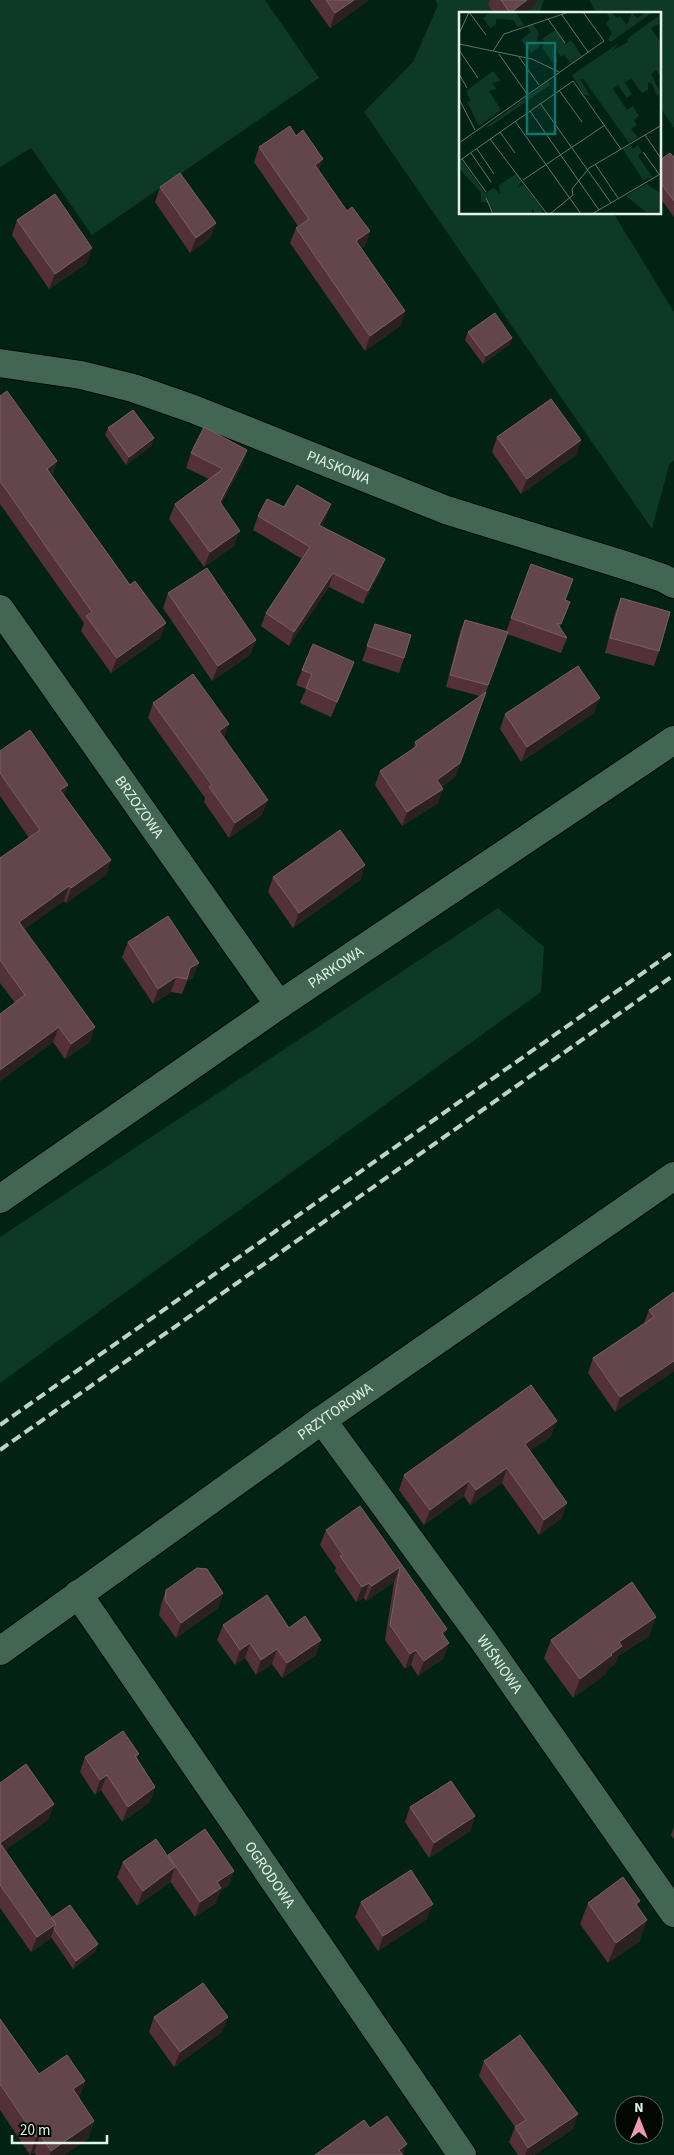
<svg xmlns="http://www.w3.org/2000/svg" width="674" height="2155" font-family="'Source Sans 3',sans-serif">
	<style>
		.green { fill: #0e3927 }
		.lines { fill: none; stroke-linecap: round; stroke-linejoin: round }
		.street-casing { stroke: #000a03; stroke-width: 30 }
		.street { stroke: #436554; stroke-width: 28 }
		.rail { stroke: #bed3c8; stroke-width: 4; stroke-dasharray: 10 5; stroke-linecap: butt }
		.wall { fill: #543039 }
		.shaded-wall { fill: #2c2122 }
		.building { fill: #63454c; stroke: #776065 }
		.labels { text-anchor: middle; dominant-baseline: central; stroke-width: 4.5; stroke-linejoin: round; paint-order: stroke }
		.street-label { font-size: 15px; fill: #e1f4ea; stroke: #010804 }
		.inset-road { fill: none; stroke: #5b766a; stroke-width: 1 }
		.view { fill: #0f766e; fill-opacity: 0.15; stroke: #0f766e; stroke-width: 2.5 }
		.inset-edge { fill: none; stroke: #e1f4ea; stroke-width: 2.5 }
	</style>
	<rect width="100%" height="100%" fill="#012214"/>
	<path class="green" d="M 0,0 L 265,0 L 319,78 L 92,235 L 31,148 L 0,167 Z
		M 435,0 L 544,0 L 539,14 L 460,14 L 460,214 L 614,214 L 674,312 L 674,460 L 669,465 L 652,529 L 364,112 L 413,62 L 438,5 Z
		M 589,0 L 674,0 L 674,128 L 660,107 L 660,14 L 598,14 Z
		M 498,908 L 544,947 L 541,992 L 0,1383 L 0,1237 Z"/>
	<g class="lines">
		<defs>
			<g id="street">
				<path id="s1" d="M 0,363 L 81,375 L 133,388 L 193,409 L 446,510 L 624,565 L 663,578 L 674,584"/>
				<path id="s2" d="M 0,609 L 279,1005"/>
				<path id="s3" d="M 0,1199 L 279,1005 L 674,740"/>
				<path id="s4" d="M 322,1420 L 481,1637 L 674,1913"/>
				<path id="s5" d="M 78,1594 L 462,2155"/>
				<path id="s6" d="M 0,1651 L 322,1420 L 674,1176"/>
			</g>
		</defs>
		<use href="#street" class="street-casing"/>
		<use href="#street" class="street"/>
		<path class="rail" d="M 0,1425 L 674,951
			M 0,1450 L 674,975"/>
	</g>
	<path class="wall" d="M 310,0 L 369,0 L 330,28 Z
		M 490,0 L 538,0 L 536,4 L 524,14 L 494,14 L 488,4 Z
		M 259,147 L 319,171 L 347,211 L 370,231 L 365,246 L 361,249 L 405,311 L 400,326 L 365,351 L 290,243 L 296,228 L 298,226 L 254,162 Z
		M 674,157 L 674,217 L 660,198 L 660,160 Z
		M 160,187 L 216,223 L 210,238 L 190,253 L 155,202 Z
		M 17,220 L 87,263 L 49,289 L 12,235 Z
		M 468,332 L 512,338 L 509,345 L 483,364 L 465,340 Z
		M 0,396 L 57,461 L 52,476 L 130,585 L 166,623 L 160,638 L 111,673 L 81,631 L 84,623 L 0,504 Z
		M 108,428 L 154,438 L 151,446 L 126,465 L 105,435 Z
		M 497,437 L 581,440 L 576,455 L 521,494 L 492,452 Z
		M 247,450 L 242,465 L 221,504 L 234,546 L 204,567 L 169,519 L 175,504 L 209,479 L 186,468 L 191,453 Z
		M 284,507 L 326,518 L 321,526 L 385,559 L 380,572 L 363,604 L 329,587 L 289,646 L 261,626 L 266,613 L 302,559 L 253,530 L 258,516 Z
		M 531,564 L 565,600 L 560,628 L 567,638 L 561,653 L 507,634 L 455,777 L 441,787 L 438,803 L 402,826 L 375,785 L 380,771 L 413,749 L 415,742 L 480,696 L 446,687 L 460,632 L 465,620 L 506,632 Z
		M 168,593 L 256,640 L 250,655 L 212,681 L 163,608 Z
		M 621,598 L 659,651 L 654,666 L 605,653 L 615,613 Z
		M 375,624 L 404,658 L 399,673 L 362,661 Z
		M 354,662 L 348,677 L 331,717 L 300,703 L 306,689 L 296,685 L 302,670 Z
		M 153,703 L 224,738 L 262,815 L 229,838 L 204,802 L 205,798 L 148,718 Z
		M 594,713 L 521,762 L 500,729 L 505,714 Z
		M 0,751 L 68,785 L 64,795 L 111,860 L 106,875 L 66,903 L 64,901 L 24,929 L 90,1042 L 65,1059 L 53,1042 L 0,1081 L 0,1014 L 15,1003 L 0,983 L 0,858 L 29,838 L 0,796 Z
		M 365,865 L 360,880 L 293,928 L 268,892 L 273,877 Z
		M 128,942 L 193,978 L 187,981 L 182,994 L 171,992 L 153,1004 L 122,957 Z
		M 674,1292 L 674,1371 L 615,1412 L 588,1373 L 593,1358 L 644,1323 L 649,1310 Z
		M 551,1436 L 530,1451 L 562,1518 L 539,1535 L 502,1483 L 470,1505 L 464,1496 L 424,1525 L 399,1490 L 404,1475 Z
		M 360,1506 L 444,1637 L 444,1658 L 418,1676 L 411,1665 L 405,1669 L 385,1640 L 394,1582 L 366,1601 L 364,1598 L 356,1602 L 335,1571 L 336,1568 L 320,1545 L 326,1530 Z
		M 166,1590 L 223,1593 L 218,1608 L 176,1638 L 159,1615 L 161,1605 Z
		M 656,1617 L 649,1636 L 618,1656 L 615,1664 L 607,1670 L 606,1674 L 573,1698 L 544,1658 L 551,1640 Z
		M 223,1625 L 289,1628 L 316,1655 L 282,1678 L 272,1664 L 256,1675 L 245,1658 L 235,1665 L 217,1640 Z
		M 139,1754 L 137,1758 L 155,1787 L 150,1802 L 122,1822 L 101,1790 L 95,1795 L 80,1772 L 85,1757 Z
		M 0,1783 L 49,1819 L 5,1850 L 51,1918 L 98,1944 L 95,1952 L 73,1969 L 51,1937 L 50,1939 L 31,1952 L 0,1908 Z
		M 410,1807 L 475,1816 L 470,1831 L 429,1858 L 405,1822 Z
		M 674,1827 L 674,1839 L 671,1835 Z
		M 168,1855 L 234,1871 L 228,1886 L 220,1891 L 216,1903 L 195,1917 L 170,1881 L 170,1882 L 137,1906 L 117,1877 L 123,1862 L 167,1856 Z
		M 361,1902 L 427,1919 L 378,1951 L 355,1917 Z
		M 588,1903 L 638,1907 L 640,1941 L 608,1963 L 580,1924 Z
		M 154,2017 L 222,2032 L 174,2067 L 149,2032 Z
		M 0,2019 L 39,2074 L 85,2081 L 79,2098 L 94,2121 L 88,2139 L 64,2155 L 36,2155 L 34,2152 L 30,2155 L 0,2110 Z
		M 484,2061 L 573,2129 L 534,2155 L 518,2155 L 509,2142 L 515,2127 L 479,2076 Z"/>
	<path class="shaded-wall" d="M 354,0 L 369,0 L 330,28 L 335,13 Z
		M 527,0 L 538,0 L 536,4 L 524,14 L 509,14 Z
		M 323,159 L 318,174 L 315,165 Z
		M 216,223 L 210,238 L 190,253 L 196,238 Z
		M 370,231 L 365,246 L 351,256 L 356,241 Z
		M 92,248 L 87,263 L 49,289 L 55,274 Z
		M 405,311 L 400,326 L 365,351 L 370,336 Z
		M 512,338 L 509,345 L 483,364 L 486,356 Z
		M 154,438 L 151,446 L 126,465 L 129,457 Z
		M 581,440 L 576,455 L 521,494 L 527,479 Z
		M 247,450 L 242,465 L 214,517 L 220,502 Z
		M 57,461 L 52,476 L 47,469 Z
		M 331,504 L 326,518 L 314,538 L 319,525 Z
		M 240,531 L 234,546 L 204,567 L 210,552 Z
		M 385,559 L 380,572 L 363,604 L 368,591 Z
		M 333,573 L 329,587 L 289,646 L 294,632 Z
		M 166,623 L 160,638 L 111,673 L 117,658 Z
		M 256,640 L 250,655 L 212,681 L 218,666 Z
		M 600,698 L 594,713 L 521,762 L 527,747 Z
		M 229,724 L 224,739 L 219,731 Z
		M 460,763 L 455,777 L 432,794 L 437,780 Z
		M 68,785 L 62,800 L 60,790 Z
		M 443,789 L 438,803 L 402,826 L 407,812 Z
		M 268,800 L 262,815 L 229,838 L 235,823 Z
		M 111,860 L 106,875 L 66,903 L 71,888 Z
		M 365,865 L 360,880 L 293,928 L 299,913 Z
		M 69,886 L 64,901 L 14,937 L 19,922 Z
		M 199,963 L 193,978 L 187,981 L 190,968 Z
		M 176,977 L 171,992 L 153,1004 L 158,989 Z
		M 59,1027 L 53,1042 L 0,1081 L 0,1070 Z
		M 95,1027 L 90,1042 L 65,1059 L 71,1044 Z
		M 674,1361 L 674,1371 L 615,1412 L 620,1397 Z
		M 557,1421 L 551,1436 L 519,1459 L 525,1444 Z
		M 507,1468 L 502,1483 L 470,1505 L 476,1490 Z
		M 469,1481 L 464,1496 L 424,1525 L 430,1510 Z
		M 567,1503 L 562,1518 L 539,1535 L 544,1520 Z
		M 400,1567 L 394,1582 L 366,1601 L 372,1586 Z
		M 369,1583 L 364,1598 L 356,1602 L 362,1587 Z
		M 223,1593 L 218,1608 L 176,1638 L 181,1623 Z
		M 656,1617 L 649,1636 L 618,1656 L 615,1664 L 607,1670 L 606,1674 L 573,1698 L 580,1679 L 619,1642 Z
		M 447,1629 L 442,1644 L 442,1633 Z
		M 321,1640 L 316,1655 L 282,1678 L 287,1663 Z
		M 250,1643 L 245,1658 L 235,1665 L 240,1650 Z
		M 449,1643 L 444,1658 L 418,1676 L 424,1661 Z
		M 277,1649 L 272,1664 L 256,1675 L 261,1660 Z
		M 416,1650 L 411,1665 L 405,1669 L 410,1654 Z
		M 107,1775 L 101,1790 L 95,1795 L 100,1780 Z
		M 155,1787 L 150,1802 L 122,1822 L 128,1807 Z
		M 54,1804 L 49,1819 L 0,1854 L 0,1843 Z
		M 475,1816 L 470,1831 L 429,1858 L 434,1843 Z
		M 175,1867 L 170,1882 L 137,1906 L 143,1891 Z
		M 234,1871 L 228,1886 L 220,1891 L 216,1903 L 195,1917 L 200,1902 L 217,1882 Z
		M 433,1904 L 427,1919 L 378,1951 L 383,1936 Z
		M 647,1920 L 640,1941 L 608,1963 L 616,1943 Z
		M 56,1924 L 50,1939 L 31,1952 L 37,1937 Z
		M 98,1944 L 95,1952 L 73,1969 L 76,1961 Z
		M 228,2017 L 222,2032 L 174,2067 L 180,2052 Z
		M 85,2081 L 79,2098 L 73,2089 Z
		M 578,2114 L 573,2129 L 534,2155 L 525,2155 L 528,2148 Z
		M 94,2121 L 88,2139 L 64,2155 L 50,2155 L 51,2151 Z
		M 40,2135 L 34,2152 L 30,2155 L 36,2137 Z
		M 407,2144 L 403,2155 L 399,2150 Z"/>
	<path class="building" d="M 326,0 L 354,0 L 335,13 Z
		M 501,0 L 527,0 L 510,13 Z
		M 290,126 L 296,136 L 303,130 L 323,159 L 315,165 L 347,211 L 352,207 L 370,231 L 356,241 L 405,311 L 370,336 L 296,228 L 309,219 L 259,147 Z
		M 670,153 L 674,157 L 674,201 L 660,182 L 660,160 Z
		M 180,173 L 216,223 L 196,238 L 160,187 Z
		M 55,194 L 92,248 L 55,274 L 17,220 Z
		M 495,313 L 512,338 L 486,356 L 468,332 Z
		M 7,391 L 57,461 L 47,469 L 130,585 L 135,581 L 166,623 L 117,658 L 86,616 L 92,612 L 0,481 L 0,396 Z
		M 551,399 L 581,440 L 527,479 L 497,437 Z
		M 133,410 L 154,438 L 129,457 L 108,428 Z
		M 204,427 L 247,450 L 220,502 L 240,531 L 210,552 L 175,504 L 223,469 L 191,453 Z
		M 297,485 L 331,504 L 319,525 L 385,559 L 368,591 L 333,573 L 294,632 L 266,613 L 310,547 L 258,516 L 267,499 L 284,507 Z
		M 531,564 L 573,579 L 565,600 L 570,602 L 561,624 L 557,623 L 567,638 L 511,618 Z
		M 207,568 L 256,640 L 218,666 L 168,593 Z
		M 621,598 L 670,612 L 659,651 L 610,638 Z
		M 465,620 L 508,632 L 488,685 L 450,675 Z
		M 375,624 L 411,635 L 404,658 L 367,646 Z
		M 313,644 L 354,662 L 337,702 L 306,688 L 312,674 L 302,670 Z
		M 578,666 L 600,698 L 527,747 L 505,714 Z
		M 193,674 L 229,724 L 219,731 L 268,800 L 235,823 L 209,787 L 212,785 L 153,703 Z
		M 486,692 L 460,763 L 437,780 L 443,789 L 407,812 L 380,771 L 417,746 L 415,742 Z
		M 30,730 L 68,785 L 60,790 L 111,860 L 71,888 L 69,886 L 19,922 L 95,1027 L 71,1044 L 59,1027 L 0,1070 L 0,1014 L 25,995 L 0,960 L 0,858 L 40,830 L 0,773 L 0,751 Z
		M 340,830 L 365,865 L 299,913 L 273,877 Z
		M 168,916 L 199,963 L 190,968 L 187,979 L 176,977 L 158,989 L 128,942 Z
		M 674,1292 L 674,1361 L 620,1397 L 593,1358 L 654,1317 L 649,1310 Z
		M 531,1385 L 557,1421 L 525,1444 L 567,1503 L 544,1520 L 507,1468 L 476,1490 L 469,1481 L 430,1510 L 404,1475 Z
		M 360,1506 L 447,1629 L 442,1633 L 449,1643 L 424,1661 L 416,1650 L 410,1654 L 390,1625 L 400,1567 L 372,1586 L 369,1583 L 362,1587 L 340,1556 L 343,1555 L 326,1530 Z
		M 197,1568 L 207,1569 L 223,1593 L 181,1623 L 165,1600 L 166,1590 Z
		M 632,1582 L 656,1617 L 619,1642 L 622,1646 L 611,1654 L 612,1655 L 580,1679 L 551,1640 Z
		M 267,1595 L 289,1628 L 305,1616 L 321,1640 L 287,1663 L 277,1649 L 261,1660 L 250,1643 L 240,1650 L 223,1625 Z
		M 123,1731 L 139,1754 L 135,1756 L 155,1787 L 128,1807 L 107,1775 L 100,1780 L 85,1757 Z
		M 26,1764 L 54,1804 L 0,1843 L 0,1783 Z
		M 451,1781 L 475,1816 L 434,1843 L 410,1807 Z
		M 205,1829 L 234,1871 L 217,1882 L 221,1888 L 200,1902 L 168,1855 Z
		M 156,1839 L 175,1867 L 143,1891 L 123,1862 Z
		M 0,1843 L 56,1924 L 37,1937 L 0,1885 Z
		M 411,1870 L 433,1904 L 383,1936 L 361,1902 Z
		M 623,1877 L 640,1901 L 636,1904 L 647,1920 L 616,1943 L 588,1903 Z
		M 70,1905 L 98,1944 L 76,1961 L 54,1929 L 56,1924 L 51,1918 Z
		M 203,1983 L 228,2017 L 180,2052 L 154,2017 Z
		M 0,2019 L 39,2074 L 67,2055 L 85,2081 L 73,2089 L 94,2121 L 51,2151 L 40,2135 L 36,2137 L 0,2084 Z
		M 520,2035 L 578,2114 L 528,2148 L 515,2127 L 526,2120 L 484,2061 Z
		M 387,2116 L 407,2144 L 399,2150 L 403,2155 L 315,2155 L 364,2120 L 370,2128 Z"/>
	<g class="labels">
		<g class="street-label">
			<text stroke="none"><textPath href="#s1" startOffset="356">PIASKOWA</textPath></text>
			<text stroke="none"><textPath href="#s2" startOffset="242">BRZOZOWA</textPath></text>
			<text stroke="none"><textPath href="#s3" startOffset="408">PARKOWA</textPath></text>
			<text stroke="none"><textPath href="#s6" startOffset="412">PRZYTOROWA</textPath></text>
			<text stroke="none"><textPath href="#s4" startOffset="302">WIŚNIOWA</textPath></text>
			<text stroke="none"><textPath href="#s5" startOffset="340">OGRODOWA</textPath></text>
		</g>
	</g>
	<g transform="translate(459 12)">
		<rect width="202" height="202" fill="#012214"/>
		<path d="M 32,0 L 57,0 L 65,13 L 59,15 L 54,8 L 37,7 L 37,13 L 31,16 L 24,6 ZM 151,0 L 158,6 L 161,4 L 168,13 L 173,1 L 178,6 L 187,0 L 194,0 L 152,30 L 149,28 L 153,21 L 147,11 L 151,7 L 148,2 ZM 202,2 L 202,11 L 192,16 L 202,31 L 202,65 L 197,58 L 192,62 L 201,80 L 198,84 L 193,72 L 189,70 L 189,78 L 183,81 L 172,66 L 166,71 L 173,82 L 168,86 L 159,73 L 154,77 L 168,98 L 174,94 L 180,104 L 175,108 L 178,113 L 172,117 L 179,125 L 170,131 L 125,68 L 121,67 L 131,84 L 125,83 L 113,63 L 160,31 L 153,39 L 169,30 L 168,27 ZM 74,12 L 80,22 L 78,29 L 81,34 L 72,41 L 62,28 L 72,20 L 68,14 ZM 96,18 L 107,32 L 112,28 L 123,44 L 112,52 L 105,43 L 102,45 L 91,28 L 99,49 L 95,53 L 83,35 L 86,31 L 83,27 ZM 34,59 L 42,69 L 33,71 L 38,77 L 30,79 L 42,98 L 20,114 L 8,90 L 12,89 L 7,79 ZM 89,69 L 91,73 L 32,114 L 27,115 ZM 171,133 L 174,137 L 179,133 L 183,140 L 179,144 L 193,165 L 184,168 L 164,137 ZM 2,148 L 26,181 L 35,176 L 41,182 L 40,173 L 58,161 L 63,169 L 59,176 L 64,172 L 83,197 L 83,202 L 77,202 L 73,196 L 73,202 L 36,202 L 28,190 L 22,190 L 22,181 L 0,156 ZM 187,172 L 200,180 L 202,173 L 202,200 L 187,200 L 167,184 Z" fill="#0e3927"/>
		<path class="inset-road" d="M 10,0 L 27,23M 103,3 L 129,40M 89,7 L 106,31M 0,22 L 10,0M 0,32 L 73,47 L 100,60M 0,38 L 19,66M 34,39 L 45,22 L 110,0M 40,42 L 68,82M 60,45 L 80,73M 0,62 L 8,76M 100,78 L 123,110M 0,87 L 16,118M 81,91 L 152,191M 71,99 L 140,198M 56,109 L 122,202M 41,120 L 56,141M 186,123 L 203,148M 31,127 L 88,202M 0,131 L 145,29 L 124,0M 18,137 L 35,162M 184,140 L 200,162M 12,141 L 32,170M 3,147 L 27,180M 0,149 L 114,69 L 162,137M 136,152 L 159,186M 64,168 L 146,113M 27,186 L 34,202M 91,202 L 114,183 L 113,177 L 130,156 L 203,113M 133,202 L 203,161"/>
		<path class="view" d="M 68,31 L 96,31 L 96,122 L 68,122 Z"/>
		<rect width="202" height="202" class="inset-edge"/>
	</g>
	<g transform="translate(639 2120)"><circle r="24" fill="#010804" stroke="#5b6660"/>
	<path d="M0-4L9 19L0 12L-9 19Z" fill="#f29aaf"/>
	<text y="-8" font-size="14" font-weight="bold" text-anchor="middle" fill="#e1f4ea">N</text>
	</g>
	<path d="M12 2135v8h95v-8" fill="none" stroke="#e1f4ea" stroke-width="2.5"/>
	<text x="20" y="2135" font-size="15" fill="#e1f4ea" stroke="#010804" stroke-width="4" paint-order="stroke">20 m</text>
</svg>
